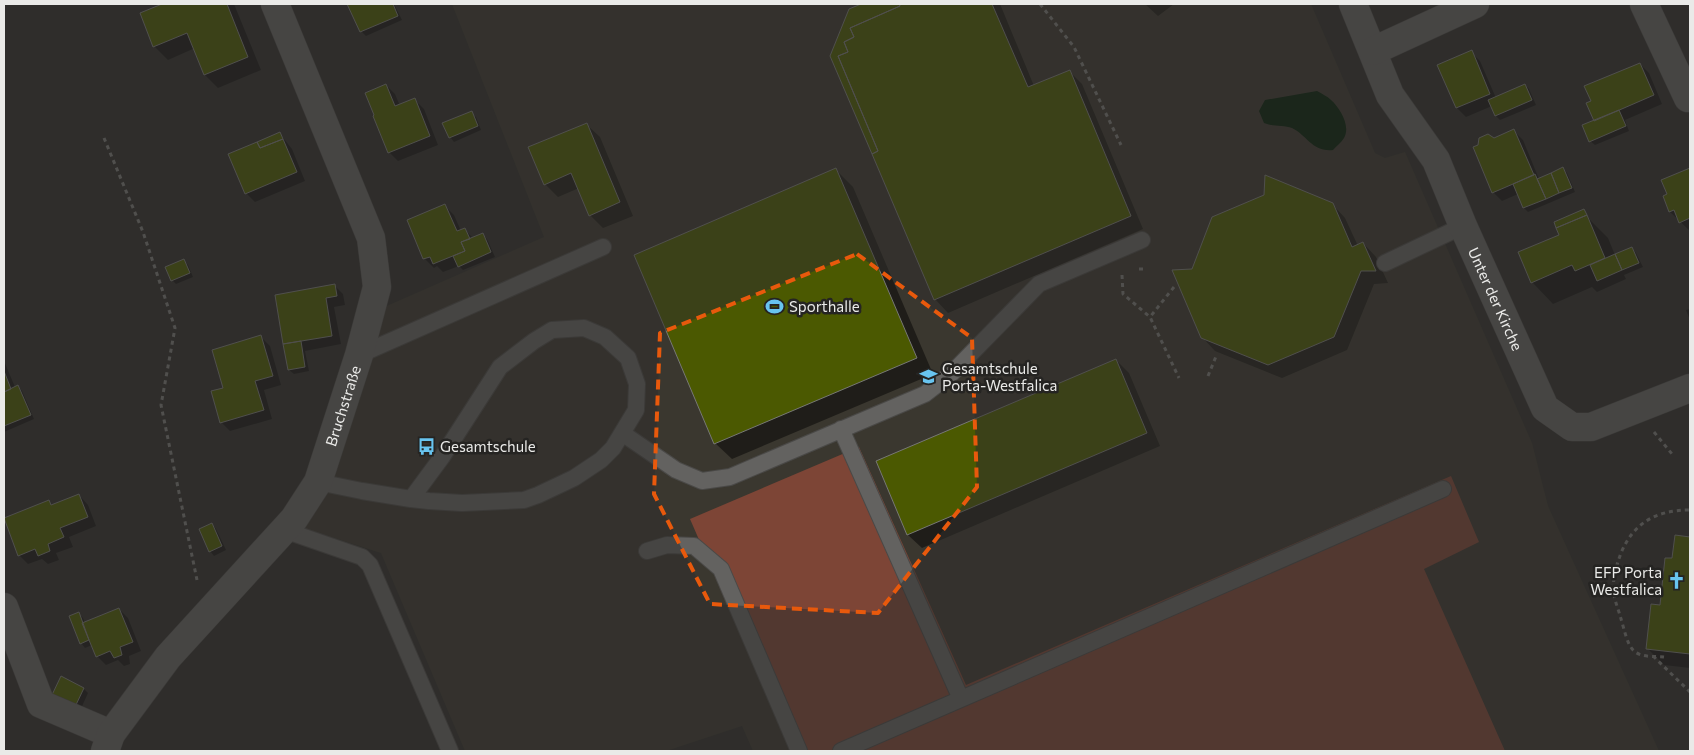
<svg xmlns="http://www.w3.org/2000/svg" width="1694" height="755" font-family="Commissioner,sans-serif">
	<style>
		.built { fill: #3a372f }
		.green { fill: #7d4536 }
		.water { fill: #031d08 }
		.shadow { fill: #0007 }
		.building { fill: #4b5901; stroke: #777875 }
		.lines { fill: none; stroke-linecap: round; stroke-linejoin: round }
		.lane-casing { stroke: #4a4947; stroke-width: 18 }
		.street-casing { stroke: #4a4947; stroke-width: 29 }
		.path { stroke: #787876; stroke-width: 3; stroke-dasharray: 4 4; stroke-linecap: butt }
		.lane { stroke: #636260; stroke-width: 16 }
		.street { stroke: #636260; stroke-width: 28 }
		.marked { fill: none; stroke: #e8590c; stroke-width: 4; stroke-dasharray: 10 6; stroke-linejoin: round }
		.labels { text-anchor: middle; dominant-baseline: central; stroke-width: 5; stroke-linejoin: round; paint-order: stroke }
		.street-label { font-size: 15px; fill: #eaeae8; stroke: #252422 }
		.poi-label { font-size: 15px; fill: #eaeae8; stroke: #252422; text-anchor: start }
	</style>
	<rect width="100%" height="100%" fill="#2f2e2c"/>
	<path class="built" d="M 452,4 L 1311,4 L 1375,153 L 1385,158 L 1405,152 L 1532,443 L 1548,506 L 1659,751 L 753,751 L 742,726 L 666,751 L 465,751 L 381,553 L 294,525 L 373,312 L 544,237 Z"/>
	<path class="green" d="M 859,447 L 966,685 L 1451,476 L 1479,542 L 1424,569 L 1505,751 L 791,751 L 690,519 Z"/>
	<path class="water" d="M 1317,91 C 1322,94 1327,96 1331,100 C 1340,108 1351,126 1344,138 C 1341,143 1336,146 1333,150 C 1312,152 1308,136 1292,128 C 1284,125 1273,127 1264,123 L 1259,111 L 1265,100 Z"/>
	<path class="shadow" d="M 166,4 L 234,4 L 261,70 L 218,88 L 205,75 L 195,48 L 168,60 L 154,46 L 141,14 Z
		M 349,4 L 394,4 L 402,20 L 366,36 L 361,31 Z
		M 864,4 L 1000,4 L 1034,86 L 1069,71 L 1082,84 L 1143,229 L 948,313 L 935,299 L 850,10 Z
		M 1145,4 L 1174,4 L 1158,16 Z
		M 1471,52 L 1480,61 L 1496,98 L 1525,85 L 1529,89 L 1536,105 L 1500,120 L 1496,116 L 1492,106 L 1466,117 L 1457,108 Z
		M 1640,64 L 1649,73 L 1662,104 L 1625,120 L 1629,131 L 1595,145 L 1590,141 L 1595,121 Z
		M 386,85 L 395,94 L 400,106 L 415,100 L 424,109 L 438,145 L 398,161 L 389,152 L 376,116 Z
		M 471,113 L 476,117 L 481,130 L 454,142 L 450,137 Z
		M 586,124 L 600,137 L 633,216 L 603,228 L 590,215 L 579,188 L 558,197 L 545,184 Z
		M 1514,131 L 1523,140 L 1539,179 L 1563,169 L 1567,173 L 1575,192 L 1528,212 L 1524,208 L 1518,194 L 1502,201 L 1493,192 L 1494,140 Z
		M 280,134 L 292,149 L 305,181 L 255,202 L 246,193 Z
		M 1690,169 L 1690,231 L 1670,212 L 1664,197 L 1669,195 L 1663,181 Z
		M 836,170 L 853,187 L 933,374 L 732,459 L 715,443 Z
		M 1266,196 L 1332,204 L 1345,218 L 1358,246 L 1363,243 L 1376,257 L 1388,283 L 1374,284 L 1347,350 L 1282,378 L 1215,351 L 1202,337 L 1192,271 Z
		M 445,206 L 454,215 L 461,231 L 464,229 L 474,239 L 483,235 L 487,239 L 495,257 L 463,270 L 459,266 L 443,272 L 437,266 L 434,268 L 425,259 Z
		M 1583,210 L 1591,221 L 1608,238 L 1615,255 L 1632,248 L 1636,253 L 1643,267 L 1624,275 L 1626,279 L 1597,292 L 1592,287 L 1553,304 L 1532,282 L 1561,235 Z
		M 184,261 L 188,265 L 193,277 L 176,284 L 172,280 Z
		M 334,285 L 343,294 L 345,305 L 334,307 L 341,344 L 305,351 L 309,371 L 294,374 L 289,370 L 276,296 Z
		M 1690,309 L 1690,320 L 1686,310 Z
		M 261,337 L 270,346 L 281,385 L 264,390 L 272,419 L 230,431 L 221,422 L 224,389 Z
		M 1116,360 L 1129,373 L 1160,446 L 922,548 L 908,535 L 878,462 Z
		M 4,361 L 15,387 L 18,386 L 22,391 L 34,419 L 4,432 Z
		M 79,495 L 88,505 L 96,526 L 69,537 L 73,547 L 56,553 L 59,560 L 48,564 L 42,559 L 28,564 L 19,555 L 49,502 L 53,505 Z
		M 212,524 L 216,529 L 226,550 L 214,556 L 210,551 Z
		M 1676,537 L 1690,538 L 1690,668 L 1664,665 L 1647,648 L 1673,560 Z
		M 119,609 L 128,618 L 141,651 L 129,656 L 130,664 L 124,666 L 118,660 L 106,665 L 97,656 L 92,645 L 85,648 L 81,643 L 79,614 L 83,618 L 85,623 Z
		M 62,678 L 84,689 L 88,693 L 79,713 Z"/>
	<path class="building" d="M 162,4 L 227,4 L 248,57 L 204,75 L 187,33 L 153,47 L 140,13 Z
		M 347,4 L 393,4 L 398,16 L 360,32 Z
		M 861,4 L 899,4 L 900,6 L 850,28 L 854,37 L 844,42 L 848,52 L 838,56 L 878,151 L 872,154 L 830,56 L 849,9 Z
		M 899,4 L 992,4 L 1028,87 L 1070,70 L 1131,216 L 934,300 L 872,154 L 878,151 L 838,56 L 848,52 L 844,42 L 854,37 L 850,28 L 900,6 Z
		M 1472,50 L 1490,94 L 1456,108 L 1437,65 Z
		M 1640,63 L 1654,95 L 1594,121 L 1586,103 L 1591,101 L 1584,86 Z
		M 386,84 L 395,106 L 415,98 L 430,136 L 388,153 L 373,116 L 374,115 L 365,93 Z
		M 1525,84 L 1532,100 L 1495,116 L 1488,100 Z
		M 1619,110 L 1626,126 L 1589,142 L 1582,125 Z
		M 472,111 L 478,126 L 449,138 L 442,123 Z
		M 587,123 L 620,202 L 589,216 L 571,173 L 544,185 L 528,147 Z
		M 1514,129 L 1534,175 L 1492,193 L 1473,147 L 1478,145 L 1479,138 L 1488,134 L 1494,138 Z
		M 280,132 L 283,139 L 260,148 L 257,142 Z
		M 283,139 L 297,172 L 245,194 L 228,154 L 257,142 L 260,148 Z
		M 1563,167 L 1572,188 L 1559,193 L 1551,173 Z
		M 836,168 L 917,358 L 714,444 L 634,255 Z
		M 1690,168 L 1690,218 L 1679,223 L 1674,210 L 1669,212 L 1663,196 L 1667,194 L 1661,180 Z
		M 1551,173 L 1559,193 L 1546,199 L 1537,179 Z
		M 1535,174 L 1546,199 L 1523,208 L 1513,184 Z
		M 1265,175 L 1333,203 L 1352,247 L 1363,242 L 1376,271 L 1361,271 L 1334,337 L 1268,365 L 1201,338 L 1172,270 L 1192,269 L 1212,217 L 1264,195 Z
		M 445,204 L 457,231 L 465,228 L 470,239 L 461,242 L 465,251 L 433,264 L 430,257 L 423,259 L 407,220 Z
		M 1584,209 L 1587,215 L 1556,228 L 1554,222 Z
		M 1587,215 L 1605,258 L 1575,271 L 1572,265 L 1531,283 L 1518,252 L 1559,235 L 1556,228 Z
		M 483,233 L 491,252 L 458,267 L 453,256 L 465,251 L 461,242 Z
		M 1632,247 L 1639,263 L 1622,270 L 1615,254 Z
		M 1615,254 L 1622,270 L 1597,281 L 1590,265 Z
		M 184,259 L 190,273 L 171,281 L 165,267 Z
		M 335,284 L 337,296 L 326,298 L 332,336 L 283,344 L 275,295 Z
		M 261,335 L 273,376 L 255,381 L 264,410 L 220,423 L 211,391 L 223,388 L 212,350 Z
		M 301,341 L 305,367 L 288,370 L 283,344 Z
		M 1116,359 L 1147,433 L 907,535 L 876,461 Z
		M 4,371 L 11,389 L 4,392 Z
		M 18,385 L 31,415 L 4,426 L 4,392 Z
		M 79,494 L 88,517 L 60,528 L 64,537 L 48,544 L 50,551 L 38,556 L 35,549 L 18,556 L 4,518 L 49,500 L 51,505 Z
		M 212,523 L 222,546 L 209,552 L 199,529 Z
		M 1675,535 L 1690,537 L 1690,654 L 1646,649 L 1651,604 L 1660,605 L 1665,558 L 1672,558 Z
		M 119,608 L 133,642 L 120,647 L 122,655 L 114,658 L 110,651 L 96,657 L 82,623 Z
		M 79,612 L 89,640 L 80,644 L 69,616 Z
		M 61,676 L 84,688 L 74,709 L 51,697 Z"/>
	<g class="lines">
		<defs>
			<path id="lane" d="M 1385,263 L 1463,226
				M 359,355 L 603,247
				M 622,433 L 676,470 L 702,481 L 730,477 L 925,394 L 952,373 L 1039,284 L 1142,240
				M 318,482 L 362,491 L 411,499 L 429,501 L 462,503 L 524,500 L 538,495 L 574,478 L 601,460 L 613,448 L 636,410 L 637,384 L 628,358 L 605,337 L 584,328 L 552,330 L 534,341 L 500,367 L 442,457 L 411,499
				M 284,530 L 362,557 L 370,565 L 450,751
				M 647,551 L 667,545 L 694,546 L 721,569 L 799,751
				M 961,699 L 1443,489
				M 841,751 L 961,699 L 841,429"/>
			<g id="street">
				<path id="s1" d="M 1353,4 L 1390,95 L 1436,160 L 1463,226 L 1545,408 L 1572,427 L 1591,427 L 1690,388"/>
				<path d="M 1644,4 L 1688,98"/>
				<path d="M 1373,51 L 1475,4"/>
				<path d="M 4,607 L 41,704 L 111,734"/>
				<path id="s2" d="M 105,751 L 111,734 L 168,657 L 294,519 L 318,482 L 359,355 L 377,287 L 371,238 L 275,4"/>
			</g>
		</defs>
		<use href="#lane" class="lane-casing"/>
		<use href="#street" class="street-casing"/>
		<path class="path" d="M 1040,4 L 1074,47 L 1121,145
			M 104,138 L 143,232 L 175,328 L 161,405 L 197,580
			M 1139,269 L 1146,269
			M 1122,275 L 1123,294 L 1150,317
			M 1174,287 L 1150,317 L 1179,378
			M 1208,376 L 1217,354
			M 1654,432 L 1672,454
			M 1653,656 L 1690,692
			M 1664,657 C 1655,656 1642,658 1634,651 C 1627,645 1624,628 1621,619 C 1619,611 1615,602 1614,594 C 1612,579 1616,567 1621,553 C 1634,522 1657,510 1690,510"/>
		<use href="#lane" class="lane"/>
		<use href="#street" class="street"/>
	</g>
	<path d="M0 0H1694V755H0ZM 857,254 L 972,338 L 977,487 L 878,613 L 710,604 L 654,494 L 660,333 Z" fill="#2f2e2c" fill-opacity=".55" fill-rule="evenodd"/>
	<path class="marked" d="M 857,254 L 972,338 L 977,487 L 878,613 L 710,604 L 654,494 L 660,333 Z"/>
	<defs>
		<symbol id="stadium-bare" viewBox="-9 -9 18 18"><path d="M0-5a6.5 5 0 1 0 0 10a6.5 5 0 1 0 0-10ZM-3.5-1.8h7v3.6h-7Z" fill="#68c4f0" stroke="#252422" stroke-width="2.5" paint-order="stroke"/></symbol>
		<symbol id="school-bare" viewBox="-9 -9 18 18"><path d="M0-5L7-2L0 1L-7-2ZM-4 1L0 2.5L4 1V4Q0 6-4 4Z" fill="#68c4f0" stroke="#252422" stroke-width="2.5" paint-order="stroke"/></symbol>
		<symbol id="bus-bare" viewBox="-9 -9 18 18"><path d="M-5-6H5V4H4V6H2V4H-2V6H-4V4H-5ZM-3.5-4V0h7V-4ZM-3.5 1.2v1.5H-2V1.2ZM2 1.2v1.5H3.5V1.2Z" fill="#68c4f0" stroke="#252422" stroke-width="2.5" paint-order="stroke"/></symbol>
		<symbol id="church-bare" viewBox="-9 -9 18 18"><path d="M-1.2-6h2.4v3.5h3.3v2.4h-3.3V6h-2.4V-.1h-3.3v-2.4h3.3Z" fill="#68c4f0" stroke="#252422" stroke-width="2.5" paint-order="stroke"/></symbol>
	</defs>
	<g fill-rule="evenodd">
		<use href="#stadium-bare" x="762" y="294" width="25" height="25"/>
		<use href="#school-bare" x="916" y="364" width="25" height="25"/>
		<use href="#bus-bare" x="414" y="434" width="25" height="25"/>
		<use href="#church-bare" x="1664" y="568" width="25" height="25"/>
	</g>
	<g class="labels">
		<g class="street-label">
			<text stroke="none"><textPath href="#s1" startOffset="329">Unter der Kirche</textPath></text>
			<text stroke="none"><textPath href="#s2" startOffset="425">Bruchstraße</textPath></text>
		</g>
		<g class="poi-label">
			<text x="789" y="306">Sporthalle</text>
			<text x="942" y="368">Gesamtschule<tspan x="942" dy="17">Porta-Westfalica</tspan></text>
			<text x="440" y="446">Gesamtschule</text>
			<text x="1662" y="572" text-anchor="end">EFP Porta<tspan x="1662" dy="17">Westfalica</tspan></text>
		</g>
	</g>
	<rect width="1694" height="755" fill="none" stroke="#eaeae8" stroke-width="10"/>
</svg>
